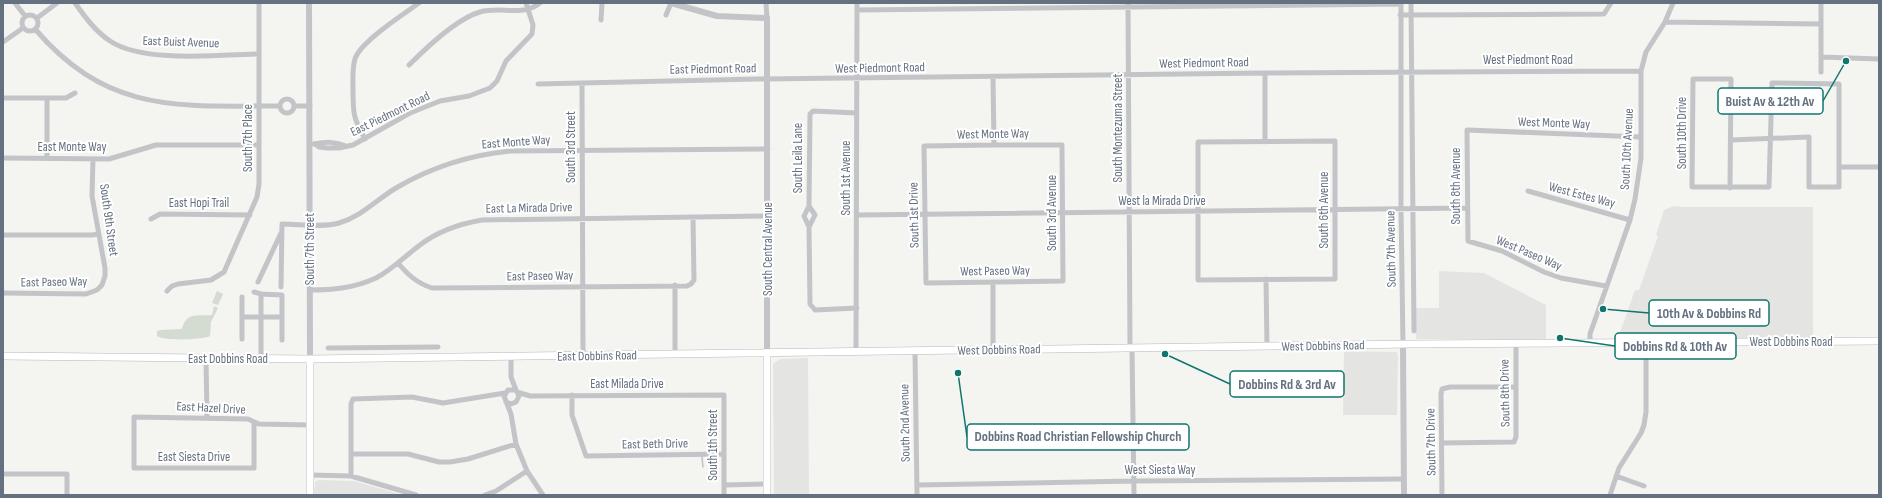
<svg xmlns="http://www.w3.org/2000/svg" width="1882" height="498" font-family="'Sofia Sans Condensed',sans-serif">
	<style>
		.built { fill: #e4e5e3 }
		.green { fill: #d4dbd1 }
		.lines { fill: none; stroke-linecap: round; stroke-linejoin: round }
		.stream { stroke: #bac4ca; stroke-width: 1.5 }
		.secondary-casing { stroke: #b4b8bc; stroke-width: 8 }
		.minor { stroke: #c2c4c8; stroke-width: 5 }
		.tertiary { stroke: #c2c4c8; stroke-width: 6 }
		.secondary { stroke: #fff; stroke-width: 7 }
		.labels { text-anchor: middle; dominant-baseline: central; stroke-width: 4; stroke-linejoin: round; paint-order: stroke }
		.street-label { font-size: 13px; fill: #647180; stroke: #fff }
		.leader { fill: none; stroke: #0f766e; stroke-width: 1.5 }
		.callout-dot { fill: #0f766e; stroke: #fff; stroke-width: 1.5 }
		.callout { fill: #fff; stroke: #0f766e; stroke-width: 1.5 }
		.callout-label { font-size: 14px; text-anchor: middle; font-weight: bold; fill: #647180 }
	</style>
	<rect width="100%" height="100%" fill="#f4f4f0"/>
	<path class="built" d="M 1674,206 L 1685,207 L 1813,207 L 1813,339 L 1621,340 L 1618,338 L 1635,290 L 1639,290 L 1658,236 L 1656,235 L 1664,210 Z
		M 1439,271 L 1484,273 L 1546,305 L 1546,339 L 1416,339 L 1415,308 L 1439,308 Z
		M 1344,351 L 1397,352 L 1398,356 L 1397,415 L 1343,415 Z
		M 808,358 L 809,495 L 774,495 L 773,364 L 780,359 Z
		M 318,480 L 354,481 L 403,495 L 314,495 L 315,482 Z"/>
	<path class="green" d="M 217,291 L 223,294 L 218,305 L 212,303 Z
		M 214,306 L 218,308 L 211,322 L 210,336 C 203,340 162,341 157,336 L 157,331 L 160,330 L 182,329 C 186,312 197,316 212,315 Z"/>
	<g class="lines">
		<path class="stream" d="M 702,457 L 703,467"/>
		<defs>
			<path id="secondary" d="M 3,356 L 310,359 L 1412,344 L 1879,341
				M 310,359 L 310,495
				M 767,495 L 767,353"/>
		</defs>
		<use href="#secondary" class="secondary-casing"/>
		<path class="minor" d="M 15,3 L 25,16
			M 75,3 C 85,17 95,31 110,41 C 143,63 218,55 258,54
			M 766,3 L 767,18
			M 1128,3 L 1130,349
			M 1401,3 L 1401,209 L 1403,345
			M 1411,3 L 1414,331
			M 857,10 L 1401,4
			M22 23a8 8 0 1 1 16 0a8 8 0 1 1-16 0Z
			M 666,15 L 671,3
			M 1400,15 L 1604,14 L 1611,3
			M 37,18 L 57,3
			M 601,20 L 602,3
			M 1665,22 L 1821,24
			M 35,29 C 108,114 178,106 280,106
			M 3,42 L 23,28
			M 1821,57 L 1879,59
			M 409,65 C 425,49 458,18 480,12 C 501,6 522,17 540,3
			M 1821,72 L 1821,3
			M 993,77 L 994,145
			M 582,83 L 583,356
			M 538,84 L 757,79 L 1265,73 L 1641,71
			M 3,98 L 66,98 L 75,93
			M 47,98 L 47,158
			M280 106a7 7 0 1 1 14 0a7 7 0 1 1-14 0Z
			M 294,106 L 310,106
			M 857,113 L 813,111 L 810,114 L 809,206 L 804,216 L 809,227 L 810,304 L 815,310 L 857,308
			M 365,139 C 353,118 353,113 353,89 C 353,79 352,69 355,59 C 360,42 404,14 419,3
			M 1335,141 L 1335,279 L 1198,280 L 1198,142 Z
			M 1265,142 L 1265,73
			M 314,144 C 325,142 334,141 346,146
			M 315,144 L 319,147 L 327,148 L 339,148 L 353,145 L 410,113 L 440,101 L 469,96 L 490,88 L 497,81 L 506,61 L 532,34 L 533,25 L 526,3
			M 994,145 L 1062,145 L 1063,281 L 926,283 L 924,146 Z
			M 3,158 L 109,159 L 156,145 L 259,145
			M 1840,167 L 1879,167
			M 1730,188 L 1731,79 L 1693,79 L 1692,187 L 1769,187 L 1772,83 L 1839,84 L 1839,187 L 1809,187 L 1809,137 L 1731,140
			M 1528,191 L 1630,220
			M 809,206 L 815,215 L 809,227
			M 857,215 L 1467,208
			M 151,219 L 160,214 L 250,215
			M 3,235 L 92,235 L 99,234
			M 398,263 C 408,275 417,283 432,288 L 687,286 L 691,284 L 694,280 L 693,217
			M 1266,279 L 1267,347
			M 258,282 L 281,233
			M 993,283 L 993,351
			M 675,285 L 675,355
			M 1606,286 L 1561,278 L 1544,272 L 1502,251 L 1468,241 L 1467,130 L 1641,137
			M 281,287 L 282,224 C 300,224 322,228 339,223 C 362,216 376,200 396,188 C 432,167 469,155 511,151 L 768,149
			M 310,290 C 333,290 354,288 376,278 C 392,270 405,256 420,245 C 438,231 459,224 482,220 L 768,216
			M 167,291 L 172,286 L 178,284 L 211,280 L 224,272 L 257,197 L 259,184 L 259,3
			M 254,292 L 261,294 L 282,295 L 282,340
			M 3,293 L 86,294 L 97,290 L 102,285 L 105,276 L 105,268 L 92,196 L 93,159
			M 261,294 L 261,359
			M 242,297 L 242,339
			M 242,317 L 282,317
			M 1590,344 L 1590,334 L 1630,220 L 1635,199 L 1641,158 L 1641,71 L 1646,52 L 1665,22 L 1673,3
			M 328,348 L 438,347
			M 1132,348 L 1134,495
			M 915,351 L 917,495
			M 856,352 L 857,3
			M 511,357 L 511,377 L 516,390
			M 206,358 L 207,418
			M 517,392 L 530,396 L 724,395 L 724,495
			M 572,395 L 572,415 L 586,456 L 724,454
			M 506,402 L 511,404 L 516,402 L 519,396 L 516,390 L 508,390 L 504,396 L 511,414 L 516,444 L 527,471 L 543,495
			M 254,423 L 254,468 L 134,468 L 134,417 L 248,419 L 259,424 L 310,425
			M 1442,443 L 1514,442 L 1516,437 L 1516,344
			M 351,454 L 408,454 L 439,462 L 450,462 L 468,459 L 516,444
			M 3,474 L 67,474 L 67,495
			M 310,475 L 351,476 L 416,495
			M 351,476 L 351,404 L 353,399 L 412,397 L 443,403 L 505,393
			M 1616,476 L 1644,486
			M 724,485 L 767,484
			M 917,485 L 1134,481 L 1404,479
			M 485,495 L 496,491 L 527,471
			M 1442,495 L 1441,394 L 1442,389 L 1450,387 L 1516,387
			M 1610,495 L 1619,468 L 1641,433 L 1644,425 L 1646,412 L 1646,344"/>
		<path class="tertiary" d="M 309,3 L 310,359
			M 671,3 L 717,16 L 767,18 L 767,353
			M 1403,345 L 1404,495"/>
		<use href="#secondary" class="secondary"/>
	</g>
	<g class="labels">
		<g class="street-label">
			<text transform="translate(181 42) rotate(2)">East Buist Avenue</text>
			<text x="1528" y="60">West Piedmont Road</text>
			<text transform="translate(1204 63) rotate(-1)">West Piedmont Road</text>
			<text transform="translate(880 68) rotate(-1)">West Piedmont Road</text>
			<text transform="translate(713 69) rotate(-1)">East Piedmont Road</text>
			<text transform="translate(390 114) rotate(-26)">East Piedmont Road</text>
			<text transform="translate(1554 123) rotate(2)">West Monte Way</text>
			<text transform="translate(1118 128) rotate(-90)">South Montezuma Street</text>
			<text transform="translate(1682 133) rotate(-90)">South 10th Drive</text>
			<text transform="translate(993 134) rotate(-1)">West Monte Way</text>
			<text transform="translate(248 138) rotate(-90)">South 7th Place</text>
			<text transform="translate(516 142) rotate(-4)">East Monte Way</text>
			<text x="72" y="147">East Monte Way</text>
			<text transform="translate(571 147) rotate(-90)">South 3rd Street</text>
			<text transform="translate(1627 149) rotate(-87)">South 10th Avenue</text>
			<text transform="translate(798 158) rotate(-90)">South Leila Lane</text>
			<text transform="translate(846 178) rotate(-90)">South 1st Avenue</text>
			<text transform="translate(1456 186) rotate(-90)">South 8th Avenue</text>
			<text transform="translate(1582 195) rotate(15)">West Estes Way</text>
			<text x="1162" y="201">West la Mirada Drive</text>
			<text x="199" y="203">East Hopi Trail</text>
			<text transform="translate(529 208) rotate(-1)">East La Mirada Drive</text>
			<text transform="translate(1324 210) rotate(-90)">South 6th Avenue</text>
			<text transform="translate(1052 213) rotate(-90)">South 3rd Avenue</text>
			<text transform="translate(914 215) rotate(-91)">South 1st Drive</text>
			<text transform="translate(109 220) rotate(82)">South 9th Street</text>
			<text transform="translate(310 249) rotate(-90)">South 7th Street</text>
			<text transform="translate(768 249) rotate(-90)">South Central Avenue</text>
			<text transform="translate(1391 249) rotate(-91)">South 7th Avenue</text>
			<text transform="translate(1529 253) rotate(23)">West Paseo Way</text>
			<text transform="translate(995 271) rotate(-1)">West Paseo Way</text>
			<text transform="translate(540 276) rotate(-1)">East Paseo Way</text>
			<text transform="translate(54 282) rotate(-1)">East Paseo Way</text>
			<text x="1791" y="342">West Dobbins Road</text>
			<text transform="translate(1323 346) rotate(-1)">West Dobbins Road</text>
			<text transform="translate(999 350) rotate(-1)">West Dobbins Road</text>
			<text transform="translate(597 356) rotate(-1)">East Dobbins Road</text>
			<text x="228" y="359">East Dobbins Road</text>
			<text x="627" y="384">East Milada Drive</text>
			<text transform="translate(1505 393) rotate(-91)">South 8th Drive</text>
			<text transform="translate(211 408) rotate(3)">East Hazel Drive</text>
			<text transform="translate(905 423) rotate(-91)">South 2nd Avenue</text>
			<text transform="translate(1431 442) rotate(-91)">South 7th Drive</text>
			<text transform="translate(655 444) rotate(-1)">East Beth Drive</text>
			<text transform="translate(713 445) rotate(-90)">South 1th Street</text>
			<text x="194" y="457">East Siesta Drive</text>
			<text x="1160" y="470">West Siesta Way</text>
		</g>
	</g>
	<path class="leader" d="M1846 61L1823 101M1603 309L1649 313M1560 338L1615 346M1165 354L1230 384M958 373L967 437"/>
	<g class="callout-dot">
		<circle cx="1846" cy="61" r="4"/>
		<circle cx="1603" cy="309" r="4"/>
		<circle cx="1560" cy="338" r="4"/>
		<circle cx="1165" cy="354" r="4"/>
		<circle cx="958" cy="373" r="4"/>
	</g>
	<g class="callout">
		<rect x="1718" y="88" width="105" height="26" rx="4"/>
		<rect x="1649" y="300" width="120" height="26" rx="4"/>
		<rect x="1615" y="333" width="121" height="26" rx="4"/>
		<rect x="1230" y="371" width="114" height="26" rx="4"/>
		<rect x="967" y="424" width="222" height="26" rx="4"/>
	</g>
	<g class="callout-label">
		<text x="1770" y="106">Buist Av &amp; 12th Av</text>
		<text x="1709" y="318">10th Av &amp; Dobbins Rd</text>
		<text x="1675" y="351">Dobbins Rd &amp; 10th Av</text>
		<text x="1287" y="389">Dobbins Rd &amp; 3rd Av</text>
		<text x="1078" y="441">Dobbins Road Christian Fellowship Church</text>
	</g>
	<rect width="1882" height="498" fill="none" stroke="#647180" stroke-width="8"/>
</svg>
